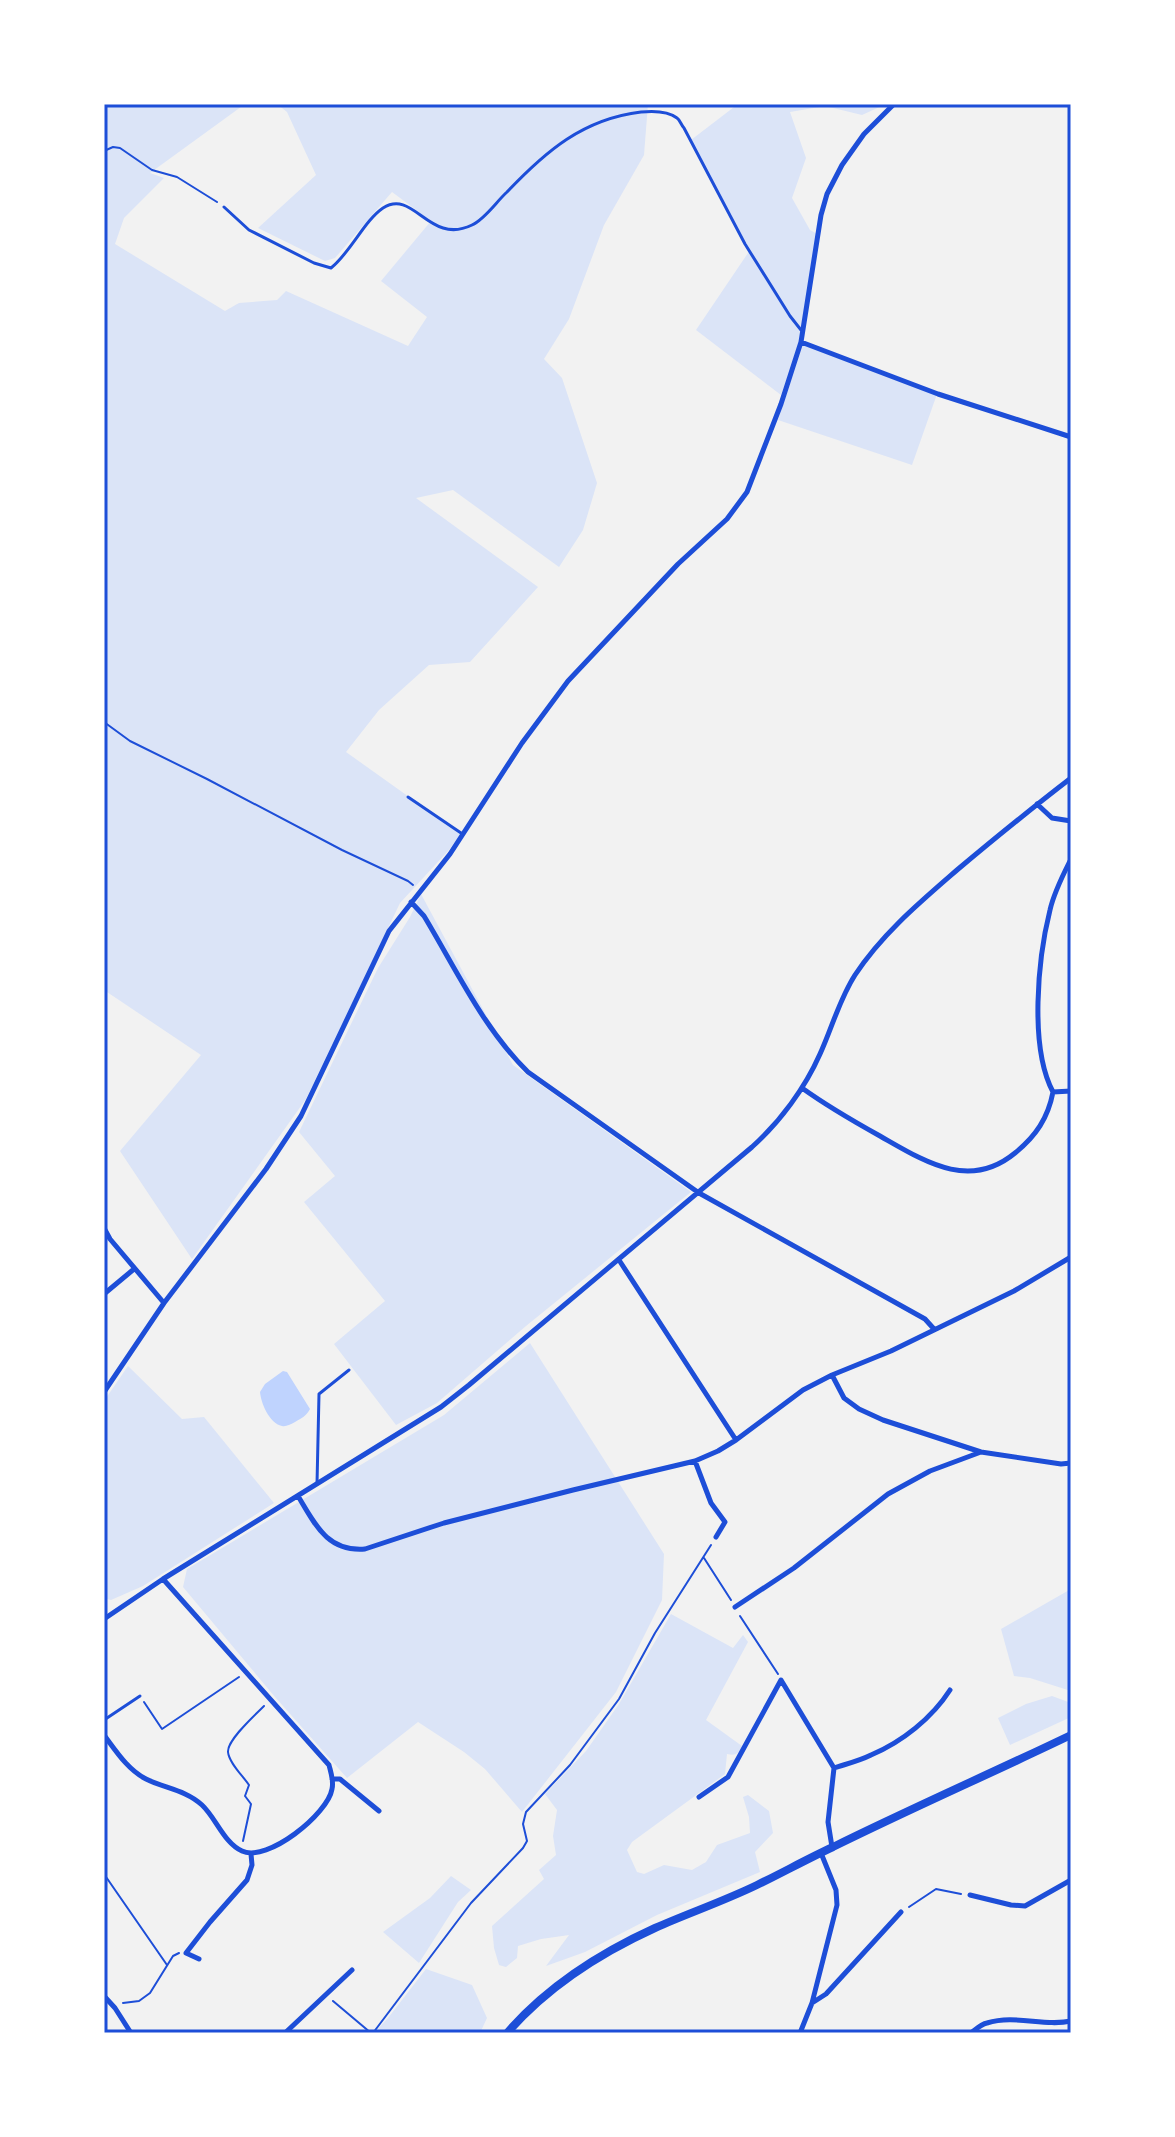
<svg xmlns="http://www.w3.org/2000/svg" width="1175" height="2137" font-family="'Noto Sans',sans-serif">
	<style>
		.green { fill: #dbe4f7 }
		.water { fill: #bfd3fe }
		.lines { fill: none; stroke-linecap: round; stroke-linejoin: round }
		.path { stroke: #1d4ed8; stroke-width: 2 }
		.service { stroke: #1d4ed8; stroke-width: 3 }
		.minor { stroke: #1d4ed8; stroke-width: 5 }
		.primary { stroke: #1d4ed8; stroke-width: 8 }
		.neatline { fill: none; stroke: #1d4ed8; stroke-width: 3 }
	</style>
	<rect width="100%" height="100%" fill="#f2f2f2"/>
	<path class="green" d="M 104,104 L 245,104 L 150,173 L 164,178 L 124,218 L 115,244 L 225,311 L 239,303 L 277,300 L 286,291 L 408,346 L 427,317 L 381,281 L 431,221 L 392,192 L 335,258 L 325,261 L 258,228 L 316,175 L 287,112 L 277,104 L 648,104 L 644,155 L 604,225 L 569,319 L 544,359 L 562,378 L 597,483 L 583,530 L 559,567 L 453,490 L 416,498 L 538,587 L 470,662 L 429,665 L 379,710 L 346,752 L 461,834 L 448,851 L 400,903 L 306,1099 L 192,1259 L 120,1151 L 201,1055 L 104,990 Z
		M 738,104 L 886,104 L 862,115 L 825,106 L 790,112 L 806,158 L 792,198 L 810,230 L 817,234 L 799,343 L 781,395 L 696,330 L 750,250 L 691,140 Z
		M 803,345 L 937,394 L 912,465 L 778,420 Z
		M 421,894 L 513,1065 L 691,1192 L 526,1326 L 437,1403 L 396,1425 L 334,1344 L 385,1301 L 304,1202 L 335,1176 L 299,1132 L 378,968 L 410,917 Z
		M 530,1343 L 664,1554 L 662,1600 L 616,1692 L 522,1812 L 485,1769 L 464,1752 L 418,1722 L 347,1778 L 275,1697 L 183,1587 L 187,1569 L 444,1415 Z
		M 128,1366 L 182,1419 L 204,1417 L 274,1503 L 143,1586 L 111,1600 L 104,1598 L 104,1401 Z
		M 1071,1589 L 1071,1691 L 1030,1678 L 1014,1676 L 1001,1629 Z
		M 671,1614 L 733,1648 L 743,1635 L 748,1642 L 706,1720 L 742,1746 C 738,1754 736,1756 727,1754 L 725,1774 L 632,1842 L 627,1850 L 637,1872 L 644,1874 L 664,1865 L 692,1870 L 706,1862 L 717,1845 L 750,1833 L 749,1817 L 743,1797 L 748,1795 L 769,1811 L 773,1833 L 755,1852 L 760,1872 L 657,1915 L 585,1952 L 546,1966 L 569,1935 L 541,1939 L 518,1946 L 517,1958 L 506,1967 L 499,1965 L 494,1948 L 492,1926 L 544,1879 L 539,1870 L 556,1855 L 553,1836 L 557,1810 L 545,1794 L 586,1751 L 619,1704 Z
		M 1052,1696 L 1071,1703 L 1071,1717 L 1010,1745 L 998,1718 L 1026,1704 Z
		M 451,1876 L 471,1890 L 458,1902 L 419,1963 L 383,1932 L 430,1898 Z
		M 426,1969 L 472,1985 L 487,2018 L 480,2033 L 374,2033 L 388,2018 Z"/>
	<path class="water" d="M 283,1371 L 287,1372 L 310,1409 C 306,1416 302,1418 295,1422 C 291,1424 286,1427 282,1426 C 269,1423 261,1403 260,1392 L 265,1384 Z"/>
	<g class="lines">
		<path class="path" d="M 104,151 L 113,147 L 120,148 L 152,170 L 177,177 L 217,202
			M 104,722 L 130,741 L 207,779 L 342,850 L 408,881 L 413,885
			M 704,1558 L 731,1600
			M 740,1616 L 778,1674
			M 144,1702 L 162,1729 L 239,1677
			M 243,1841 L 251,1804 L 245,1796 L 249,1785 C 243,1776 229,1763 228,1752 C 227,1740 255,1715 264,1706
			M 104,1874 L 167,1965
			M 909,1907 L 936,1889 L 961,1894
			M 333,2001 L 371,2033
			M 123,2003 L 139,2001 L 150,1993 L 173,1956 L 179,1953
			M 373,2033 L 471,1903 L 523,1848 L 527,1841 L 523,1824 L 526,1812 L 570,1765 L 619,1699 L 655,1633 L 711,1545"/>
		<path class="service" d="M 224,207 L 249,230 L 314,263 L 331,268 C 351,252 364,221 383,208 C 414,188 429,246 472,225 C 485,219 496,202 507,192 C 546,151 583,119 641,112 C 651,111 668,111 677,118 C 680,120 681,125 684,128 L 745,244 L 790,316 L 801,330
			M 408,797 L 461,833
			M 317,1484 L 319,1394 L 349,1370
			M 104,1720 L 140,1696"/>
		<path class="minor" d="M 801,342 L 938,394 L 1071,437
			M 1037,804 L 1052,818 L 1071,821
			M 411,902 L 424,916 C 456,969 483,1028 528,1072 L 699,1193 L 925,1319 L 934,1329
			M 802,1088 C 827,1106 853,1121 880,1136 C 924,1161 969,1191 1015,1153 C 1036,1136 1048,1118 1053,1092 L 1071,1091
			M 1053,1092 C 1029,1047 1038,958 1050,910 C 1054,892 1063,875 1071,859
			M 104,1228 L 110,1239 L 164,1303
			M 619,1260 L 736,1440
			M 104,1294 L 134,1269
			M 832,1375 L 844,1398 L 859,1409 L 883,1420 L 981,1452 L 1061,1464 L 1071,1463
			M 104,1392 L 164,1303 L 266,1169 L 301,1116 L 389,931 L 450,854 L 522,743 L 568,681 L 678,564 L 727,519 L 747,492 L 781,404 L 801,342 L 821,215 L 827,194 L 842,165 L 864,134 L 894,104
			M 695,1461 L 711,1503 L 725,1522 L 716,1537
			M 298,1496 C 315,1524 327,1552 365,1549 L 444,1523 L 573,1490 L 695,1461 L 718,1451 L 736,1440 L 803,1390 L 832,1375 L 891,1351 L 1014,1291 L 1071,1257
			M 735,1607 L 794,1568 L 888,1494 L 930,1471 L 981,1452
			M 104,1619 L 163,1579 L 441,1407 L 469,1385 L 752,1147 C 780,1122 805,1088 820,1054 C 832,1028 839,1000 855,975 C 882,934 919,903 957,870 C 994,839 1032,808 1071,778
			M 104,1735 C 116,1751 128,1770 146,1779 C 164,1788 186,1790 202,1805 C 216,1818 224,1843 242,1851 C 267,1863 328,1814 332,1789 C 334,1781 331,1773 329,1765 L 163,1579
			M 834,1768 C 846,1764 859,1761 871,1755 C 902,1742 932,1718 950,1690
			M 332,1779 L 340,1779 L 379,1811
			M 699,1797 L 728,1777 L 781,1680 L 834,1768 L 828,1822 L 832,1847
			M 970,1895 L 1011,1905 L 1025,1906 L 1071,1880
			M 199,1959 L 186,1953 L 210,1922 L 247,1880 L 252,1865 L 251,1854
			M 104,1996 L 115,2008 L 131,2033
			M 812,2003 L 826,1994 L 901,1912
			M 285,2033 L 352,1970
			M 800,2033 L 812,2003 L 837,1905 L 836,1890 L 821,1853
			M 971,2033 C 975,2030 981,2024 987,2023 C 1015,2014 1044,2027 1071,2021"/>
		<path class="primary" d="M 507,2033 C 547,1987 600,1953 655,1928 C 689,1913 724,1901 757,1885 C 782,1873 807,1859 833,1847 C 912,1808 992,1773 1071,1735"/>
	</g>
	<rect width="1175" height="2137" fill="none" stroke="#ffffff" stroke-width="212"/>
	<rect x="106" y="106" width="963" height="1925" class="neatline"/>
</svg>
